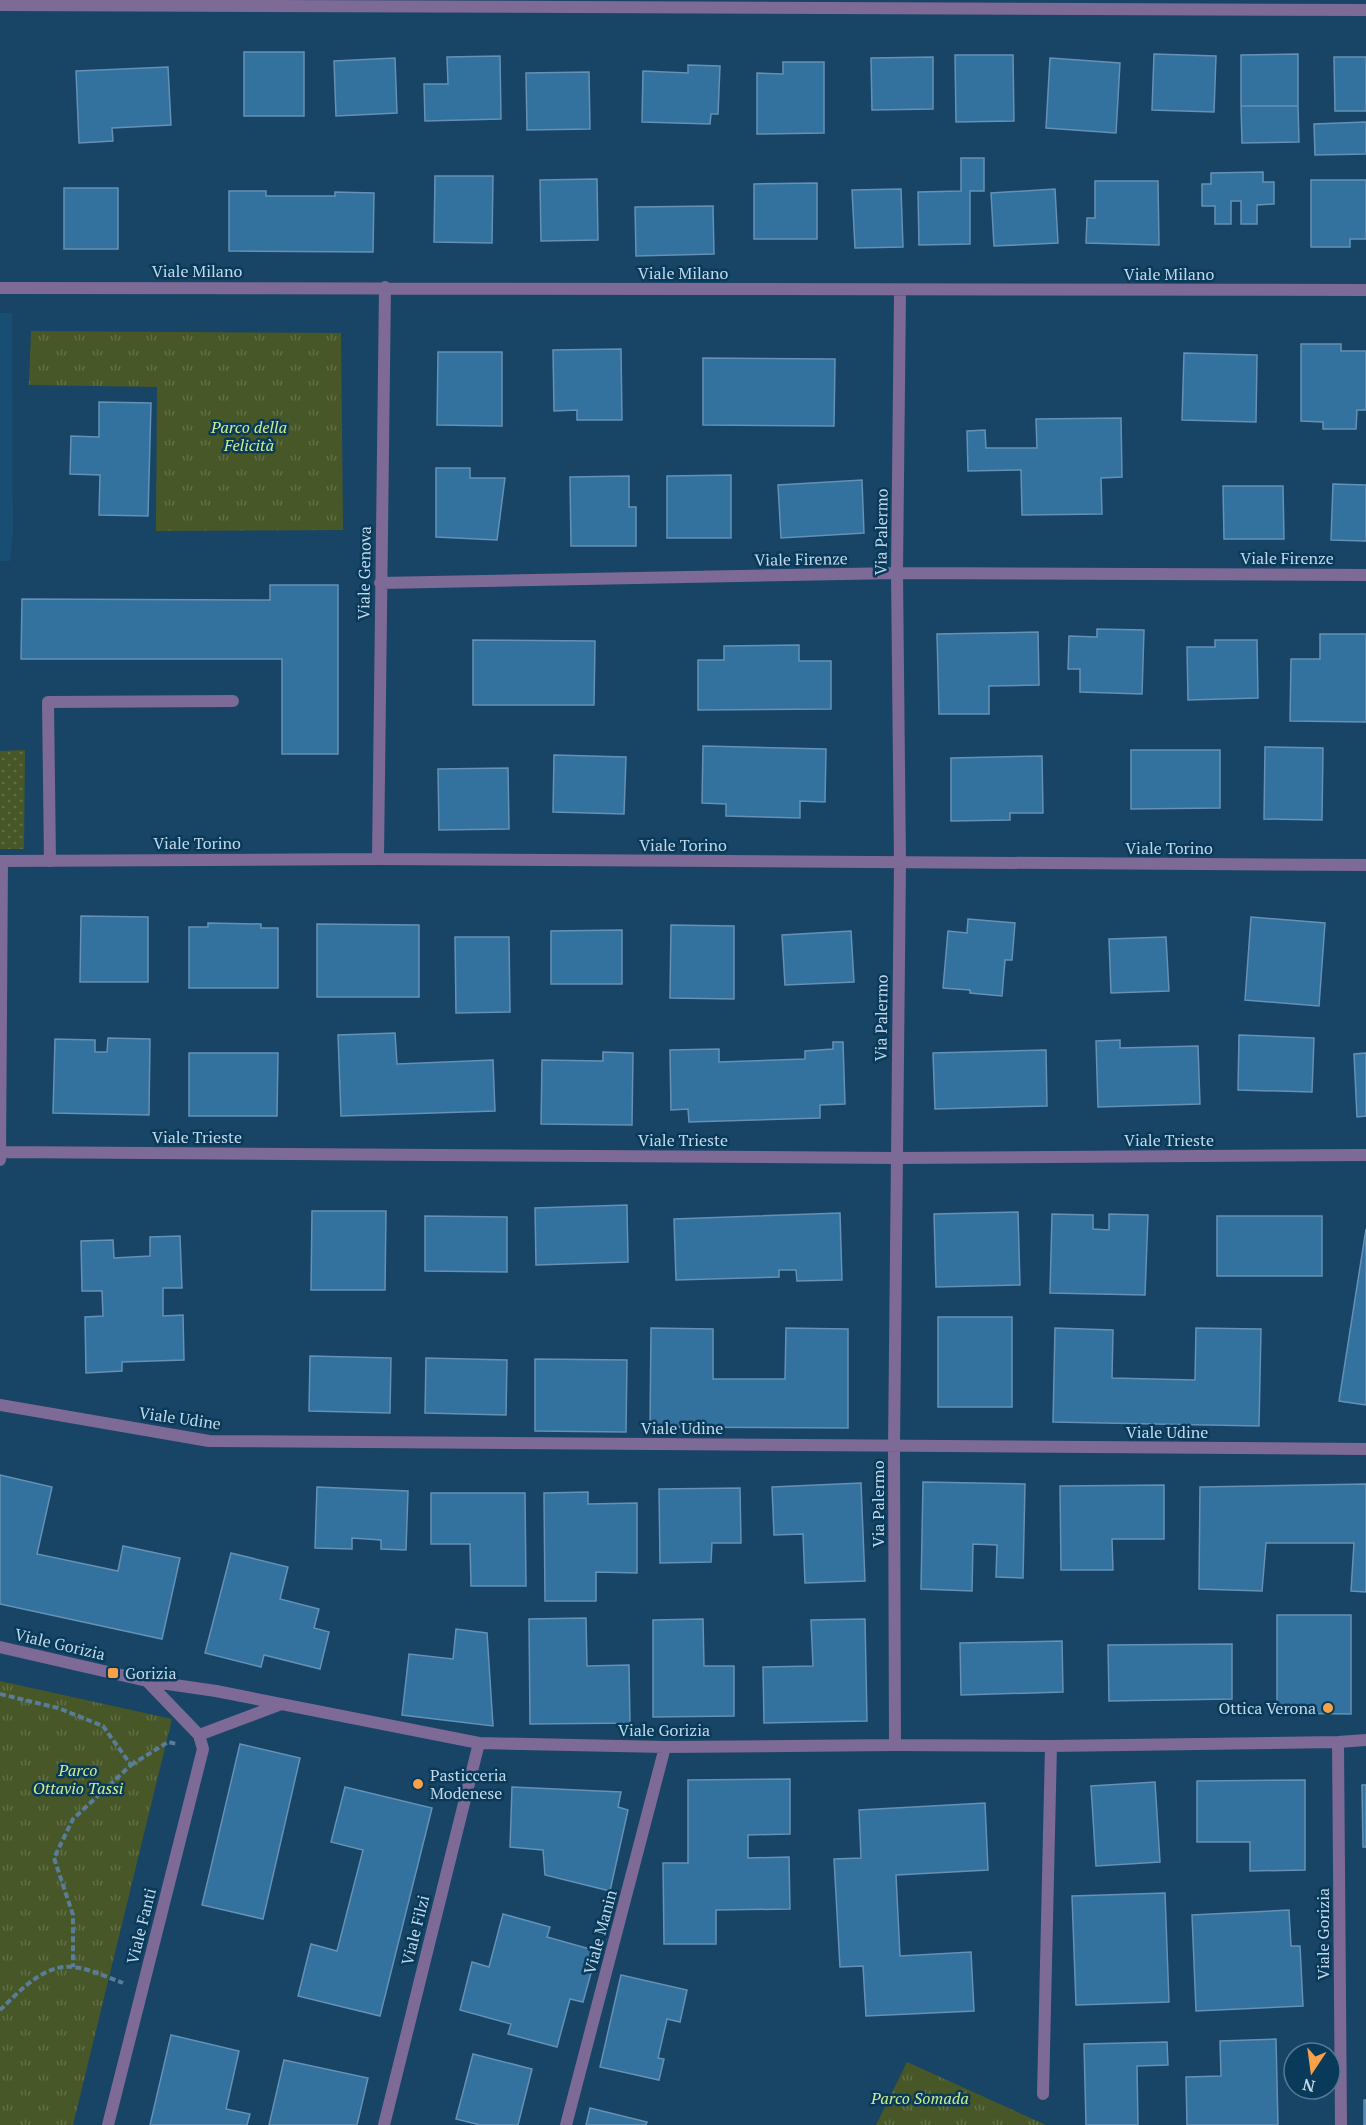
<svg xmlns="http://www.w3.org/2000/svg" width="1366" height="2125" font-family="'PT Serif',serif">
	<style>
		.built { fill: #194e74 }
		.grass { fill: url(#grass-tufts) }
		.garden { fill: url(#garden-dots) }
		.building { fill: #33719e; stroke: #6491b5; stroke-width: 1.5 }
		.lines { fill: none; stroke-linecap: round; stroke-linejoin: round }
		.path { stroke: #597d98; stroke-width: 4; stroke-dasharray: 6 3; stroke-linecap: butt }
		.service { stroke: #7d6a96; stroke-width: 12 }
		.minor { stroke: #7d6a96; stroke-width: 12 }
		.poi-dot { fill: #f7a149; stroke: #0a3a59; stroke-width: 2 }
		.labels { text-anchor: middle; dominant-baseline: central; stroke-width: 5; stroke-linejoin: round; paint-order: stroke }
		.street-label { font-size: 16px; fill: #c1d8eb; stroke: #0a3a59 }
		.park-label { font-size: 16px; font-style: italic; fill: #ceed8d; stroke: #0a3a59 }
		.poi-label { font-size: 16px; fill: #c1d8eb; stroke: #0a3a59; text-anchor: start }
	</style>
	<defs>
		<pattern id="grass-tufts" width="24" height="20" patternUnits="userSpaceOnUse" patternTransform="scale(1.5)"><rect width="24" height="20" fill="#485728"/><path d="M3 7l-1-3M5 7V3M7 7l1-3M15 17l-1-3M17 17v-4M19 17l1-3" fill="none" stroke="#616e47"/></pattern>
		<pattern id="garden-dots" width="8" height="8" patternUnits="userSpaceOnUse" patternTransform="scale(1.5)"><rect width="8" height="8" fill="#485728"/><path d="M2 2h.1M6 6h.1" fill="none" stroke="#616e47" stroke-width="1.8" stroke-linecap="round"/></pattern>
	</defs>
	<rect width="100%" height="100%" fill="#184465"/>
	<path class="built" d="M 0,313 L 12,313 L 13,533 L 10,561 L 0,561 Z"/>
	<path class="grass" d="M 31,331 L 341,333 L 343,530 L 156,531 L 157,387 L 29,385 Z
		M 0,1681 L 172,1719 L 73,2125 L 0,2125 Z
		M 907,2062 L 1046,2125 L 876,2125 Z"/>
	<path class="garden" d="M 25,750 L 24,849 L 0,849 L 0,751 Z"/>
	<path class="building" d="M 244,52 L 304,52 L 304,116 L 244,116 Z
		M 1154,54 L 1216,56 L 1214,112 L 1152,110 Z
		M 1298,54 L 1298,106 L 1241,106 L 1241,55 Z
		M 955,55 L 1013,55 L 1014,121 L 956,122 Z
		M 500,56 L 501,119 L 425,121 L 424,84 L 448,84 L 447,57 Z
		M 933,57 L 933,109 L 872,110 L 871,58 Z
		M 1334,57 L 1366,57 L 1366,111 L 1335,111 Z
		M 395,58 L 397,113 L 336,116 L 334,61 Z
		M 1050,58 L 1120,63 L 1116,133 L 1046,128 Z
		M 783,62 L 824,62 L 824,133 L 757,134 L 757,73 L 783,74 Z
		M 688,65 L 720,66 L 718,114 L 711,114 L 710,124 L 642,122 L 643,71 L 688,73 Z
		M 168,67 L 171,125 L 112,128 L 113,141 L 79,143 L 76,71 Z
		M 589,72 L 590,129 L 527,130 L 526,73 Z
		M 1241,106 L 1298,106 L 1299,142 L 1242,143 Z
		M 1366,122 L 1366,154 L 1315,155 L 1314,124 Z
		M 961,158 L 984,158 L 984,191 L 970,191 L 970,244 L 919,245 L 918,192 L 961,191 Z
		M 1263,172 L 1263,182 L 1274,182 L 1274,204 L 1257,205 L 1257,224 L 1241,224 L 1241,201 L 1231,201 L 1231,224 L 1215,224 L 1215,206 L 1202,206 L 1202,184 L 1211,184 L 1211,173 Z
		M 435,176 L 493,176 L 492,243 L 434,242 Z
		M 597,179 L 598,240 L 541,241 L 540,180 Z
		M 1311,180 L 1366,180 L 1366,239 L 1350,239 L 1350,247 L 1311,247 Z
		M 1095,181 L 1158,181 L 1159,245 L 1086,243 L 1087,218 L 1095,218 Z
		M 817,183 L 817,239 L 754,239 L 754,184 Z
		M 64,188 L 118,188 L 118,249 L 64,249 Z
		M 901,189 L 903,247 L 855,248 L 852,190 Z
		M 1055,189 L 1058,243 L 994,246 L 991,193 Z
		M 229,191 L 266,191 L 266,196 L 335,196 L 335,192 L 374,193 L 373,252 L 229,251 Z
		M 713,206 L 714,254 L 636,256 L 635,207 Z
		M 1301,344 L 1341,344 L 1341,351 L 1366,351 L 1366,410 L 1357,410 L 1356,429 L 1323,429 L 1323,422 L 1301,421 Z
		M 621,349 L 622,420 L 577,420 L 577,410 L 554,411 L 553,350 Z
		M 438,352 L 502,352 L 502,426 L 437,425 Z
		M 1184,353 L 1257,355 L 1256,422 L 1182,420 Z
		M 703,358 L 835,359 L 834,426 L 703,425 Z
		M 99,402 L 151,403 L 148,516 L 99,515 L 100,475 L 70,474 L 71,436 L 99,437 Z
		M 1121,418 L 1122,477 L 1101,478 L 1102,514 L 1022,515 L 1021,470 L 968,471 L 967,431 L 985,430 L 986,448 L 1037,448 L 1036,419 Z
		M 436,468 L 470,468 L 470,478 L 505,478 L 497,540 L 436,537 Z
		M 731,475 L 731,538 L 667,538 L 667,476 Z
		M 629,476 L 629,507 L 636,507 L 636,546 L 571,546 L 570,477 Z
		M 862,480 L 864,533 L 781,538 L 778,485 Z
		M 1333,484 L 1366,485 L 1366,541 L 1331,540 Z
		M 1223,486 L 1283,486 L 1284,539 L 1224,539 Z
		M 270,585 L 338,585 L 338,754 L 282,754 L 282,659 L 21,659 L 22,599 L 270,600 Z
		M 1097,629 L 1144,630 L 1142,694 L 1080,692 L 1080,669 L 1068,669 L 1069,636 L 1097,637 Z
		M 1038,632 L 1039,685 L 989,686 L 989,714 L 939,714 L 937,634 Z
		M 1320,634 L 1366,634 L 1366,722 L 1290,721 L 1291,659 L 1320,659 Z
		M 473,640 L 595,641 L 594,705 L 473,705 Z
		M 1215,640 L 1257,640 L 1258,698 L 1188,700 L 1187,647 L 1215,647 Z
		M 799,645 L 799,661 L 831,661 L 831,709 L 698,710 L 698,660 L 724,660 L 724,646 Z
		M 703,746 L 826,749 L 825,802 L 800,801 L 800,818 L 726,816 L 726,804 L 702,803 Z
		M 1265,747 L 1323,748 L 1322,820 L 1264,819 Z
		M 1131,750 L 1220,750 L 1220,808 L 1131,809 Z
		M 554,755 L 626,757 L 624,814 L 553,812 Z
		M 1042,756 L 1043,813 L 1010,813 L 1010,820 L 951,821 L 951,758 Z
		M 508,768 L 509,829 L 439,830 L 438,769 Z
		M 81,916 L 148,917 L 148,982 L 80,982 Z
		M 1251,917 L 1325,923 L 1319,1006 L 1245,1000 Z
		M 968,919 L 1015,923 L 1012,960 L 1005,960 L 1002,996 L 970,993 L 970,990 L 943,988 L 948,931 L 967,933 Z
		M 208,923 L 261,924 L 261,928 L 278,928 L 278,988 L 189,988 L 189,927 L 208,927 Z
		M 317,924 L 419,925 L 419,997 L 317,997 Z
		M 671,925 L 734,926 L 734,999 L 670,998 Z
		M 622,930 L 622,984 L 551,984 L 551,931 Z
		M 851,931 L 854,982 L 785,985 L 782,935 Z
		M 455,937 L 509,937 L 510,1012 L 456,1013 Z
		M 1166,937 L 1169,991 L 1111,993 L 1109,939 Z
		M 395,1033 L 397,1064 L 493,1060 L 495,1111 L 341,1116 L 338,1035 Z
		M 1239,1035 L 1314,1038 L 1312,1092 L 1238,1090 Z
		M 108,1038 L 150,1039 L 149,1115 L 53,1113 L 55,1039 L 95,1040 L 95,1052 L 107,1052 Z
		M 1120,1040 L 1120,1048 L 1198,1046 L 1200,1104 L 1098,1107 L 1096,1041 Z
		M 833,1042 L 843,1042 L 845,1104 L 820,1105 L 820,1118 L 689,1122 L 688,1109 L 671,1110 L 670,1050 L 719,1049 L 719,1062 L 805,1059 L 805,1051 L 833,1049 Z
		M 1046,1050 L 1047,1106 L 935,1109 L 933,1053 Z
		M 603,1052 L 633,1053 L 632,1125 L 541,1124 L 542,1060 L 603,1061 Z
		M 189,1053 L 278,1053 L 277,1116 L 189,1116 Z
		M 1366,1053 L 1366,1116 L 1357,1117 L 1354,1054 Z
		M 627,1205 L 628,1262 L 536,1265 L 535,1208 Z
		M 312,1211 L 386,1211 L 385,1290 L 311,1290 Z
		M 1018,1212 L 1020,1285 L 936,1287 L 934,1214 Z
		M 840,1213 L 842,1280 L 797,1281 L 796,1270 L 779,1270 L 779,1277 L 676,1280 L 674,1219 Z
		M 1052,1214 L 1093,1215 L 1093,1229 L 1109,1230 L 1109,1214 L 1148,1215 L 1145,1295 L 1050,1293 Z
		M 425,1216 L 507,1217 L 507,1272 L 425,1271 Z
		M 1217,1216 L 1322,1216 L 1322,1276 L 1217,1276 Z
		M 1366,1229 L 1366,1405 L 1339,1401 Z
		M 180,1236 L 182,1288 L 163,1288 L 163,1316 L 183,1315 L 184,1360 L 122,1362 L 122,1371 L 86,1373 L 85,1317 L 103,1316 L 102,1291 L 82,1291 L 81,1241 L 113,1240 L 114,1258 L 150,1256 L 150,1237 Z
		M 938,1317 L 1012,1317 L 1012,1407 L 938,1407 Z
		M 651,1328 L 713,1329 L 713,1379 L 785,1379 L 786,1328 L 848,1329 L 848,1428 L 650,1427 Z
		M 1055,1328 L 1113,1330 L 1112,1378 L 1195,1380 L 1196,1328 L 1261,1329 L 1259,1426 L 1053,1422 Z
		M 310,1356 L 391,1358 L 390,1413 L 309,1411 Z
		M 426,1358 L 507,1360 L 506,1415 L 425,1413 Z
		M 535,1359 L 627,1360 L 626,1432 L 535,1431 Z
		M 0,1475 L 52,1487 L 37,1554 L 118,1571 L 123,1546 L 180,1558 L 162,1639 L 0,1604 Z
		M 923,1482 L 1025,1484 L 1023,1578 L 996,1577 L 997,1545 L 973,1544 L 972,1591 L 921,1589 Z
		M 861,1483 L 865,1581 L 805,1583 L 803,1534 L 774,1535 L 772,1487 Z
		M 1366,1484 L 1366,1592 L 1351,1591 L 1354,1543 L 1266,1543 L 1262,1591 L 1199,1589 L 1200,1487 Z
		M 1164,1485 L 1164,1539 L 1112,1539 L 1113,1570 L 1061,1570 L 1060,1486 Z
		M 317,1487 L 408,1491 L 406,1550 L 381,1549 L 381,1540 L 352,1538 L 352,1549 L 315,1548 Z
		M 740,1488 L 741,1543 L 712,1543 L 711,1562 L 660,1563 L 659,1489 Z
		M 588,1492 L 588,1504 L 637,1503 L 637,1573 L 596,1572 L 596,1601 L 545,1601 L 544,1493 Z
		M 431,1493 L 525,1493 L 526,1586 L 471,1586 L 470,1544 L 431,1544 Z
		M 231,1553 L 288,1567 L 280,1599 L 319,1609 L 314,1628 L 329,1632 L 320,1669 L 264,1655 L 261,1667 L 205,1653 Z
		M 1277,1615 L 1351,1615 L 1351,1714 L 1277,1713 Z
		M 586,1618 L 587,1666 L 629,1665 L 630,1723 L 530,1724 L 529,1619 Z
		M 703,1619 L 704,1666 L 734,1666 L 734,1716 L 653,1717 L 653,1620 Z
		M 865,1619 L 867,1721 L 764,1723 L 763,1667 L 813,1666 L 811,1620 Z
		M 456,1629 L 487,1633 L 493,1726 L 402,1715 L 409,1654 L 453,1659 Z
		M 1062,1641 L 1063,1692 L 961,1695 L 960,1643 Z
		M 1232,1644 L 1232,1699 L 1109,1701 L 1108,1645 Z
		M 240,1744 L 300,1758 L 263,1919 L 202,1905 Z
		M 790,1779 L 790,1834 L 748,1835 L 748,1858 L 789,1857 L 790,1909 L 716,1910 L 716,1944 L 664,1944 L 663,1863 L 688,1863 L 688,1780 Z
		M 1305,1780 L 1305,1870 L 1250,1871 L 1250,1842 L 1197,1842 L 1197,1781 Z
		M 1155,1782 L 1160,1862 L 1096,1866 L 1091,1786 Z
		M 1362,1785 L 1366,1785 L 1366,1847 L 1363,1847 Z
		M 345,1787 L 432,1808 L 380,2016 L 298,1996 L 311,1944 L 337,1951 L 363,1850 L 331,1842 Z
		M 512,1787 L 621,1792 L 618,1807 L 628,1810 L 610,1891 L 545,1875 L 543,1850 L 510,1847 Z
		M 985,1803 L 988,1870 L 896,1875 L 900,1956 L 971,1952 L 974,2011 L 866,2016 L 863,1966 L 840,1967 L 834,1859 L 861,1858 L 859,1810 Z
		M 1165,1893 L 1169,2002 L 1076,2005 L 1072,1896 Z
		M 1289,1910 L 1291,1946 L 1300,1946 L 1303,2006 L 1196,2011 L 1192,1915 Z
		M 503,1914 L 550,1927 L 547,1937 L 597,1951 L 583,2002 L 570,1999 L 557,2047 L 508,2034 L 511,2024 L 460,2010 L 472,1962 L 489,1967 Z
		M 621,1975 L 687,1990 L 680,2022 L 667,2019 L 658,2058 L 664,2059 L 659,2080 L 600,2067 Z
		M 171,2035 L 239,2051 L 226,2109 L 250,2114 L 247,2125 L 150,2125 Z
		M 1276,2039 L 1278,2125 L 1187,2125 L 1186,2077 L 1221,2076 L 1220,2041 Z
		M 1167,2042 L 1168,2065 L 1137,2066 L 1138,2125 L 1086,2125 L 1084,2044 Z
		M 473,2054 L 532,2069 L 518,2125 L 480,2125 L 456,2119 Z
		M 284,2060 L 368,2078 L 357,2125 L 269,2125 Z
		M 1364,2100 L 1366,2100 L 1366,2125 L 1364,2125 Z
		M 590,2108 L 647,2122 L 646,2125 L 586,2125 Z"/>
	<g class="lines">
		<path class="path" d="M 0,1694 L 58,1708 L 103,1726 L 131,1765 L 73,1819 L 54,1858 L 73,1915 L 73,1967
			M 131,1765 L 168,1742 L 177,1744
			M 0,2010 C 19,1992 44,1963 74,1967 C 90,1969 107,1977 123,1983"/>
		<path class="service" d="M 50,861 L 48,702 L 233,701"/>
		<path class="minor" d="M 0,5 L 1366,10
			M 0,288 C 455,287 911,291 1366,290
			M 380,583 L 897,573 L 1366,575
			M 378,859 L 385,287
			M 0,861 L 378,859 L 1366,865
			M 0,1152 L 896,1158 L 1366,1155
			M 0,1160 L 2,861
			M 0,1405 L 209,1441 L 1366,1449
			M 0,1647 L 147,1681 L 216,1691 L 479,1743 L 665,1747 L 895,1745 L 1051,1746 L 1338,1742 L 1366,1740
			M 199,1735 L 279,1705
			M 1338,1742 L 1341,2125
			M 895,1745 L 894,1446 L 900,863 L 897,573 L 900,291
			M 1043,2094 L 1051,1746
			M 108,2125 L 203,1749 L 199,1735 L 147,1681
			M 384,2125 L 479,1743
			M 566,2125 L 665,1747"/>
	</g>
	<g class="poi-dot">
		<rect x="107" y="1667" width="12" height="12" rx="3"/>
		<circle cx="1328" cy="1708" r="6"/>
		<circle cx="418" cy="1784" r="6"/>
	</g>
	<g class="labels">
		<g class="street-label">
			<text x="197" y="271">Viale Milano</text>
			<text x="683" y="273">Viale Milano</text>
			<text x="1169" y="274">Viale Milano</text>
			<text transform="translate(881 532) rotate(-89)">Via Palermo</text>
			<text x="1287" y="558">Viale Firenze</text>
			<text transform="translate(801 559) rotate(-1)">Viale Firenze</text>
			<text transform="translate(364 573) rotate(-89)">Viale Genova</text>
			<text x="197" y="843">Viale Torino</text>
			<text x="683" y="845">Viale Torino</text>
			<text x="1169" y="848">Viale Torino</text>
			<text transform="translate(881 1018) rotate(-89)">Via Palermo</text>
			<text x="197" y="1137">Viale Trieste</text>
			<text x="683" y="1140">Viale Trieste</text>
			<text x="1169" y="1140">Viale Trieste</text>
			<text transform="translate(180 1418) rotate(8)">Viale Udine</text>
			<text x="682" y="1428">Viale Udine</text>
			<text x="1167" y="1432">Viale Udine</text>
			<text transform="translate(878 1504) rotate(-90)">Via Palermo</text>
			<text transform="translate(60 1644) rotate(13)">Viale Gorizia</text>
			<text x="664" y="1730">Viale Gorizia</text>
			<text transform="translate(141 1926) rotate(-76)">Viale Fanti</text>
			<text transform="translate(415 1930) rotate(-76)">Viale Filzi</text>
			<text transform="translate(600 1932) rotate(-75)">Viale Manin</text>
			<text transform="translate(1323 1934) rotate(-90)">Viale Gorizia</text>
		</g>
		<g class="park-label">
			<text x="249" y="427">Parco della<tspan x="249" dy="18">Felicità</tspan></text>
			<text x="78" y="1770">Parco<tspan x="78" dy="18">Ottavio Tassi</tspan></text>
			<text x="920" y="2098">Parco Somada</text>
		</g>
		<g class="poi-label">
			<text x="125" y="1673">Gorizia</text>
			<text x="1316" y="1708" text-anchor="end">Ottica Verona</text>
			<text x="430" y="1775">Pasticceria<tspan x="430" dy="18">Modenese</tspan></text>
		</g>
	</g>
	<g transform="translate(1312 2071) rotate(193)"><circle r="28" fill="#0a3a59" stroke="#537993" stroke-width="1.5"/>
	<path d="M0-4.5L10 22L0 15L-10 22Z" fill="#f7a149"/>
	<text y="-9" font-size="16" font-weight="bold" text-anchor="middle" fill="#c1d8eb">N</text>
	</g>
</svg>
